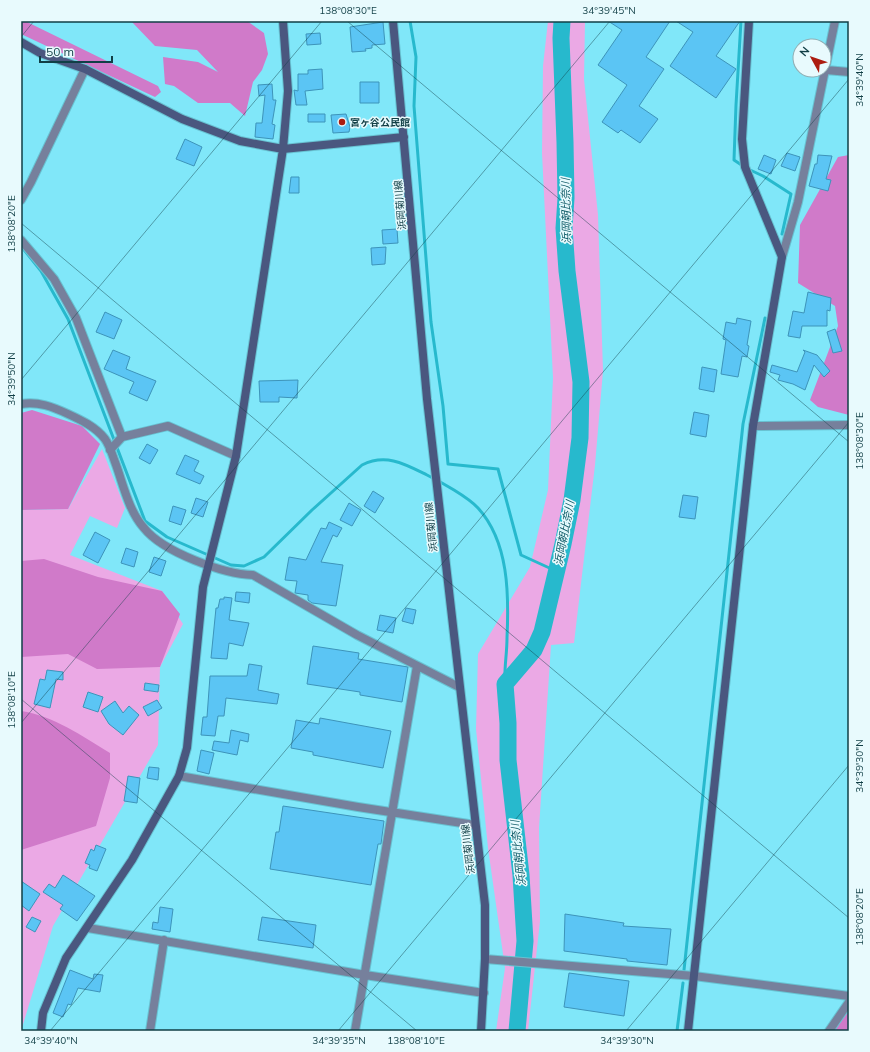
<svg xmlns="http://www.w3.org/2000/svg" width="870" height="1052" font-family="Mulish,'Noto Sans JP',sans-serif">
	<style>
		.green { fill: #eba9e5 }
		.forest { fill: #d07ac9 }
		.lines { fill: none; stroke-linecap: round; stroke-linejoin: round }
		.stream { stroke: #27b9cd; stroke-width: 3 }
		.river { stroke: #27b9cd; stroke-width: 17 }
		.building { fill: #5bc5f4; stroke: #3d94ba }
		.street-casing { stroke: #68c2d2; stroke-width: 10 }
		.secondary-casing { stroke: #68c2d2; stroke-width: 10 }
		.street { stroke: #76809c; stroke-width: 8 }
		.secondary { stroke: #4a577f; stroke-width: 8 }
		.ticks { fill: none; stroke: #113f46; stroke-width: 1; stroke-opacity: 0.45 }
		.poi-dot { fill: #ac1c10; stroke: #e8fafd; stroke-width: 1.5 }
		.labels { text-anchor: middle; dominant-baseline: central; stroke-width: 3; stroke-linejoin: round; paint-order: stroke }
		.poi-label { font-size: 10px; font-weight: bold; fill: #113f46; stroke: #e8fafd; text-anchor: start }
		.street-label { font-size: 10px; fill: #113f46; stroke: #e8fafd }
		.water-label { font-size: 11px; font-style: italic; fill: #0e5b67; stroke: #e8fafd }
		.neatline { fill: none; stroke: #113f46; stroke-width: 1.5 }
		.ticks-label { font-size: 10px; text-anchor: middle; fill: #113f46 }
	</style>
	<rect width="100%" height="100%" fill="#80e7f9"/>
	<path class="green" d="M 548,21 L 585,21 L 584,79 L 598,215 L 603,371 L 595,465 L 574,643 L 551,645 L 539,828 L 540,921 L 528,1031 L 496,1031 L 505,968 L 488,848 L 476,729 L 478,654 L 530,567 L 548,490 L 553,378 L 542,153 L 543,66 Z
		M 102,449 L 125,508 L 117,528 L 90,516 L 70,555 L 162,591 L 183,624 L 160,667 L 158,745 L 53,926 L 21,1031 L 21,510 L 68,509 Z"/>
	<path class="forest" d="M 21,21 L 25,21 L 158,86 L 161,92 L 155,97 L 21,34 Z
		M 131,21 L 247,21 L 264,33 L 268,54 L 262,70 L 253,82 L 245,116 L 230,103 L 198,103 L 174,86 L 165,84 L 163,57 L 198,62 L 218,72 L 197,50 L 155,46 Z
		M 849,155 L 849,415 L 818,407 L 810,400 L 838,326 L 835,306 L 798,283 L 800,225 L 838,157 Z
		M 32,410 L 82,426 L 100,444 L 68,509 L 21,510 L 21,413 Z
		M 44,559 L 98,577 L 162,591 L 180,614 L 160,667 L 97,669 L 68,654 L 21,657 L 21,561 Z
		M 21,711 C 54,716 82,736 110,753 L 110,778 L 96,826 L 21,850 Z
		M 849,1011 L 849,1031 L 832,1031 Z"/>
	<g class="lines">
		<path class="stream" d="M 410,21 L 416,57 L 414,106 L 431,322 L 443,406 L 448,464 L 498,469 L 521,555 L 556,571
			M 741,21 L 736,105 L 734,160 L 743,166
			M 748,169 L 763,176 L 791,194 L 782,234
			M 21,246 L 41,271 L 68,319 L 145,521 L 167,537 L 231,565 L 244,566 L 264,557 L 312,510 L 362,465 C 386,453 405,464 427,475 C 441,482 468,497 478,508 C 509,542 509,595 507,638 C 507,654 504,668 505,684
			M 684,970 L 743,424 L 765,318
			M 677,1031 L 683,983"/>
		<path class="river" d="M 517,1031 L 525,941 L 521,875 L 508,760 L 508,723 L 505,684 L 534,650 L 542,632 L 563,544 L 572,500 L 580,438 L 581,382 L 567,271 L 564,228 L 566,198 L 565,142 L 561,38 L 562,21"/>
	</g>
	<path class="building" d="M 608,21 L 670,21 L 646,57 L 664,69 L 639,106 L 658,119 L 640,143 L 621,130 L 618,133 L 602,122 L 627,85 L 598,65 L 622,30 Z
		M 676,21 L 740,21 L 716,56 L 736,69 L 716,98 L 670,66 L 693,32 Z
		M 383,22 L 385,44 L 372,45 L 372,48 L 365,49 L 366,51 L 352,52 L 350,27 Z
		M 320,33 L 321,44 L 307,45 L 306,34 Z
		M 322,69 L 323,89 L 305,91 L 307,105 L 296,105 L 294,90 L 298,91 L 298,74 L 308,74 L 308,70 Z
		M 360,82 L 379,82 L 379,103 L 360,103 Z
		M 272,84 L 273,100 L 276,100 L 272,124 L 275,125 L 273,139 L 255,137 L 256,123 L 262,123 L 265,95 L 259,96 L 258,85 Z
		M 308,114 L 325,114 L 325,122 L 308,122 Z
		M 346,114 L 350,127 L 349,132 L 333,133 L 331,115 Z
		M 185,139 L 202,147 L 194,166 L 176,159 Z
		M 787,153 L 800,157 L 795,171 L 781,166 Z
		M 764,155 L 776,160 L 771,174 L 758,169 Z
		M 818,155 L 832,156 L 826,179 L 831,180 L 828,191 L 809,186 L 815,164 L 817,164 Z
		M 291,177 L 299,177 L 299,193 L 289,193 Z
		M 397,229 L 398,243 L 383,244 L 382,230 Z
		M 386,247 L 385,264 L 372,265 L 371,248 Z
		M 808,292 L 831,298 L 830,311 L 827,310 L 827,326 L 802,326 L 800,338 L 788,336 L 793,311 L 804,313 Z
		M 105,312 L 122,320 L 114,339 L 96,332 Z
		M 737,318 L 751,321 L 747,345 L 749,346 L 747,357 L 742,356 L 738,377 L 721,374 L 726,340 L 723,339 L 726,322 L 736,324 Z
		M 835,329 L 842,351 L 833,353 L 827,332 Z
		M 113,350 L 130,357 L 126,369 L 156,381 L 147,401 L 129,393 L 134,382 L 104,369 Z
		M 803,350 L 817,355 L 830,371 L 824,377 L 814,365 L 805,390 L 793,384 L 778,380 L 780,375 L 770,372 L 772,365 L 797,372 L 805,352 Z
		M 702,367 L 717,370 L 714,392 L 699,389 Z
		M 298,380 L 297,398 L 279,397 L 279,402 L 260,402 L 259,381 Z
		M 694,412 L 709,415 L 706,437 L 690,434 Z
		M 147,444 L 158,450 L 150,464 L 139,458 Z
		M 185,455 L 199,461 L 194,471 L 204,476 L 200,484 L 176,474 Z
		M 373,491 L 384,498 L 375,513 L 364,506 Z
		M 683,495 L 698,497 L 695,519 L 679,517 Z
		M 196,498 L 208,502 L 203,517 L 191,513 Z
		M 349,503 L 361,510 L 352,526 L 340,520 Z
		M 173,506 L 186,510 L 181,525 L 169,521 Z
		M 329,522 L 342,528 L 337,537 L 333,535 L 321,562 L 343,565 L 336,606 L 312,603 L 308,600 L 308,595 L 295,593 L 297,581 L 285,580 L 289,557 L 306,560 L 321,528 L 326,529 Z
		M 95,532 L 110,540 L 98,563 L 83,555 Z
		M 126,548 L 138,552 L 134,567 L 121,563 Z
		M 154,557 L 166,561 L 161,576 L 149,572 Z
		M 236,592 L 250,593 L 249,603 L 235,601 Z
		M 224,597 L 232,598 L 229,620 L 249,623 L 243,646 L 229,643 L 227,659 L 211,658 L 216,608 L 218,608 L 220,599 L 224,599 Z
		M 406,608 L 416,610 L 413,624 L 402,621 Z
		M 380,615 L 396,618 L 393,633 L 377,630 Z
		M 313,646 L 359,653 L 358,659 L 408,667 L 402,702 L 360,695 L 360,692 L 307,684 Z
		M 249,664 L 262,666 L 258,690 L 279,694 L 277,704 L 226,698 L 224,716 L 218,716 L 215,736 L 201,735 L 203,717 L 207,717 L 210,676 L 247,676 Z
		M 47,670 L 63,672 L 63,680 L 56,679 L 50,708 L 34,704 L 40,679 L 45,680 Z
		M 145,683 L 159,685 L 158,692 L 144,690 Z
		M 88,692 L 103,697 L 98,712 L 83,707 Z
		M 157,700 L 162,708 L 148,716 L 143,707 Z
		M 115,701 L 123,713 L 129,706 L 139,715 L 123,735 L 109,724 L 101,711 Z
		M 320,718 L 391,731 L 383,768 L 313,755 L 313,752 L 291,748 L 296,720 L 319,724 Z
		M 231,730 L 249,734 L 248,742 L 240,740 L 237,755 L 212,750 L 214,741 L 229,743 Z
		M 201,750 L 214,753 L 209,774 L 197,771 Z
		M 149,767 L 159,768 L 158,780 L 147,778 Z
		M 128,776 L 140,778 L 137,803 L 124,801 Z
		M 283,806 L 384,821 L 381,844 L 378,844 L 371,885 L 270,869 L 276,832 L 279,832 Z
		M 96,845 L 106,849 L 97,871 L 89,868 L 90,865 L 85,863 L 91,849 L 94,851 Z
		M 63,875 L 95,896 L 77,921 L 60,909 L 63,905 L 43,892 L 49,884 L 55,888 Z
		M 21,881 L 40,894 L 29,911 L 21,905 Z
		M 160,907 L 173,909 L 170,932 L 152,929 L 153,922 L 158,923 Z
		M 565,914 L 624,923 L 623,926 L 671,929 L 667,965 L 627,961 L 627,959 L 564,951 Z
		M 32,917 L 41,921 L 35,932 L 26,927 Z
		M 262,917 L 316,925 L 313,948 L 258,940 Z
		M 70,970 L 93,979 L 94,974 L 103,975 L 100,992 L 78,988 L 71,1005 L 68,1004 L 63,1017 L 53,1013 Z
		M 569,973 L 629,981 L 624,1016 L 564,1007 Z"/>
	<g class="lines">
		<defs>
			<path id="street" d="M 826,70 L 849,72
				M 21,200 L 31,182 L 85,69
				M 21,240 L 54,279 L 76,318 L 122,437
				M 782,257 L 798,202 L 835,21
				M 21,404 C 38,401 53,407 68,414 C 81,420 96,427 105,439 C 110,446 112,454 115,462 C 123,483 128,510 144,528 C 163,552 223,574 253,575 L 357,635 L 459,687
				M 753,426 L 849,425
				M 110,450 L 122,437 L 168,426 L 236,456
				M 179,776 L 358,807 L 475,825
				M 88,928 L 365,975 L 484,993
				M 485,959 L 694,976 L 849,996
				M 150,1031 L 164,940
				M 355,1031 L 417,666
				M 829,1031 L 849,1002"/>
			<path id="secondary" d="M 393,21 L 427,399 L 485,905 L 485,959 L 481,1031
				M 21,42 L 40,53 L 85,69 L 182,119 L 240,141 L 283,149 L 404,137
				M 41,1031 L 43,1013 L 66,958 L 132,860 L 179,776 L 187,748 L 203,587 L 236,456 L 283,149 L 288,91 L 283,21
				M 688,1031 L 753,426 L 782,257 L 745,167 L 742,139 L 749,21"/>
		</defs>
		<use href="#street" class="street-casing"/>
		<use href="#secondary" class="secondary-casing"/>
		<use href="#street" class="street"/>
		<use href="#secondary" class="secondary"/>
	</g>
	<path class="ticks" d="M 347,21 L 849,442M 21,37 L 34,21M 21,223 L 849,918M 21,380 L 322,21M 21,699 L 417,1031M 21,723 L 610,21M 50,1031 L 849,79M 338,1031 L 849,422M 626,1031 L 849,765"/>
	<circle class="poi-dot" cx="342" cy="122" r="4"/>
	<g class="labels">
		<g class="poi-label">
			<text x="350" y="122">宮ヶ谷公民館</text>
		</g>
		<g class="street-label">
			<text transform="translate(400 205) rotate(-95)">浜岡菊川線</text>
			<text transform="translate(431 527) rotate(-96)">浜岡菊川線</text>
			<text transform="translate(468 849) rotate(-97)">浜岡菊川線</text>
		</g>
		<g class="water-label">
			<text transform="translate(566 211) rotate(-91)">浜岡朝比奈川</text>
			<text transform="translate(564 533) rotate(-79)">浜岡朝比奈川</text>
			<text transform="translate(518 853) rotate(-96)">浜岡朝比奈川</text>
		</g>
	</g>
	<rect width="870" height="1052" fill="none" stroke="#e8fafd" stroke-width="44"/>
	<g transform="translate(812 58) rotate(310)"><circle r="19" fill="#e8fafd" stroke="#92afb4"/>
	<path d="M0-3L7 15L0 10L-7 15Z" fill="#ac1c10"/>
	<text y="-6" font-size="11" font-weight="bold" text-anchor="middle" fill="#113f46">N</text>
	</g>
	<path d="M40 56v6h72v-6" fill="none" stroke="#113f46" stroke-width="2"/>
	<text x="46" y="56" font-size="12" fill="#113f46" stroke="#e8fafd" stroke-width="3" paint-order="stroke">50 m</text>
	<rect x="22" y="22" width="826" height="1008" class="neatline"/>
	<g class="ticks-label">
		<text x="348" y="14">138°08'30"E</text>
		<text x="609" y="14">34°39'45"N</text>
		<text transform="translate(859 80) rotate(-90)" y="4">34°39'40"N</text>
		<text transform="translate(11 224) rotate(-90)" y="4">138°08'20"E</text>
		<text transform="translate(11 379) rotate(-90)" y="4">34°39'50"N</text>
		<text transform="translate(859 441) rotate(-90)" y="4">138°08'30"E</text>
		<text transform="translate(11 700) rotate(-90)" y="4">138°08'10"E</text>
		<text transform="translate(859 766) rotate(-90)" y="4">34°39'30"N</text>
		<text transform="translate(859 917) rotate(-90)" y="4">138°08'20"E</text>
		<text x="51" y="1044">34°39'40"N</text>
		<text x="339" y="1044">34°39'35"N</text>
		<text x="416" y="1044">138°08'10"E</text>
		<text x="627" y="1044">34°39'30"N</text>
	</g>
</svg>
